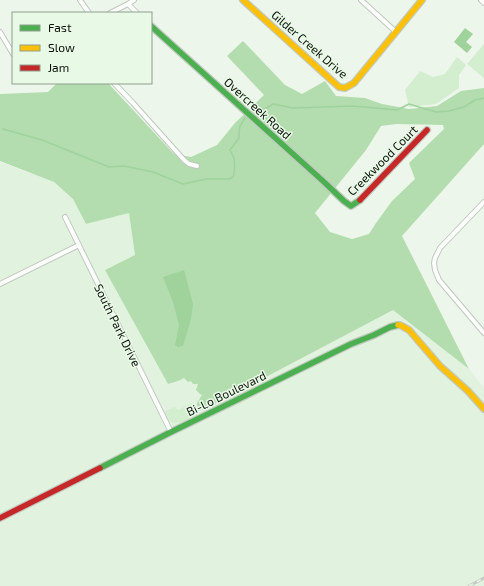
<svg xmlns="http://www.w3.org/2000/svg" width="484" height="586" font-family="'Exo 2',sans-serif">
	<style>
		.built { fill: #e1f2de }
		.green { fill: #d2eecf }
		.forest { fill: #b3ddaf; fill-rule: evenodd }
		.water { fill: #a0d29c }
		.lines { fill: none; stroke-linecap: round; stroke-linejoin: round }
		.stream { stroke: #a0d29c; stroke-width: 1.5 }
		.street-casing { stroke: #c1c8c0; stroke-width: 6 }
		.fast-casing { stroke: #c1c8c0; stroke-width: 8 }
		.slow-casing { stroke: #c1c8c0; stroke-width: 8 }
		.jam-casing { stroke: #c1c8c0; stroke-width: 8 }
		.street { stroke: #fcfefc; stroke-width: 4 }
		.fast { stroke: #4caf50; stroke-width: 5.5 }
		.slow { stroke: #ffc107; stroke-width: 5.5 }
		.jam { stroke: #c62828; stroke-width: 5.5 }
		.rail-casing { stroke: #c7c9c5; stroke-width: 3 }
		.rail { stroke: #e8fae6; stroke-width: 1.5; stroke-dasharray: 4.5; stroke-linecap: butt }
		.labels { text-anchor: middle; dominant-baseline: central; stroke-width: 3; stroke-linejoin: round; paint-order: stroke }
		.street-label { font-size: 12px; fill: #0d120c; stroke: #e8fae6 }
	</style>
	<rect width="100%" height="100%" fill="#ecf6ea"/>
	<path class="built" d="M 0,162 L 54,182 L 73,199 L 86,224 L 129,213 L 135,255 L 106,270 L 168,384 L 184,378 L 199,384 L 197,390 L 203,395 L 205,409 L 393,309 L 469,369 L 484,388 L 484,586 L 0,586 Z"/>
	<path class="green" d="M 484,44 L 484,78 L 467,64 Z
		M 457,57 L 466,65 L 459,75 L 459,88 L 436,104 L 409,107 L 405,90 L 420,71 L 433,77 L 445,74 Z
		M 192,403 L 198,415 C 188,420 170,431 164,413 L 165,411 L 175,407 L 178,410 Z"/>
	<path class="forest" d="M 243,41 L 285,85 L 302,94 L 325,81 L 336,96 L 365,98 L 382,104 L 409,109 L 437,106 L 461,91 L 484,88 L 484,144 L 402,236 L 469,369 L 393,310 L 205,409 L 203,409 L 197,406 L 197,403 L 202,395 L 200,394 L 196,390 L 198,384 L 193,384 L 191,381 L 188,382 L 184,378 C 179,381 174,382 168,384 L 105,270 L 135,255 L 129,213 L 86,224 L 73,199 L 54,182 L 0,161 L 0,94 L 48,92 L 57,83 L 108,83 L 174,154 L 191,157 L 217,145 L 235,123 L 264,95 L 227,56 ZM 396,124 L 443,125 L 444,129 L 409,163 L 415,179 L 392,201 L 376,223 L 369,234 L 352,239 L 330,232 L 315,213 L 366,150 L 381,126 Z"/>
	<path class="water" d="M 465,28 L 473,34 L 466,42 L 472,47 L 467,53 L 454,42 Z
		M 184,270 L 193,304 L 191,319 L 183,346 L 178,347 L 175,345 L 179,325 L 173,302 L 163,277 Z"/>
	<g class="lines">
		<path class="stream" d="M 254,109 L 265,109 L 273,104 L 293,108 L 353,106 L 397,110 L 409,104 L 436,112 L 449,111 L 464,107 L 475,100 L 484,98
			M 3,129 L 42,140 L 109,167 L 124,166 L 153,172 L 183,184 L 206,179 L 229,179 L 233,177 C 235,173 235,160 233,156 C 232,154 231,152 230,150 L 239,138 L 239,132 L 240,126 L 245,118"/>
		<defs>
			<path id="street" d="M 80,0 L 89,13
				M 361,0 L 396,32
				M 481,0 L 484,3
				M 128,4 L 137,13
				M 110,13 L 128,4 L 134,0
				M 0,32 L 13,54
				M 114,83 L 133,103 L 184,160 L 189,164 L 197,166
				M 484,202 L 440,248 L 435,258 L 434,263 L 435,270 L 439,280 L 484,333
				M 65,217 L 171,432
				M 0,284 L 79,245"/>
			<path id="fast" d="M 151,26 L 323,181 L 344,201 L 351,206 L 360,200
				M 100,468 L 171,432 L 351,344 L 374,335 L 390,327 L 398,325"/>
			<path id="slow" d="M 243,0 L 339,87 L 345,88 L 354,83 L 422,0
				M 398,325 L 400,325 L 409,330 L 440,366 L 468,391 L 484,409"/>
			<path id="jam" d="M 360,200 L 427,130
				M 0,518 L 100,468"/>
		</defs>
		<use href="#street" class="street-casing"/>
		<use href="#fast" class="fast-casing"/>
		<use href="#slow" class="slow-casing"/>
		<use href="#jam" class="jam-casing"/>
		<use href="#street" class="street"/>
		<use href="#fast" class="fast"/>
		<use href="#slow" class="slow"/>
		<use href="#jam" class="jam"/>
		<defs>
			<path id="rail" d="M 469,586 L 484,578"/>
		</defs>
		<use href="#rail" class="rail-casing"/>
		<use href="#rail" class="rail"/>
	</g>
	<g class="labels">
		<g class="street-label">
			<text transform="translate(310 44) rotate(41)">Gilder Creek Drive</text>
			<text transform="translate(258 108) rotate(42)">Overcreek Road</text>
			<text transform="translate(382 160) rotate(-45)">Creekwood Court</text>
			<text transform="translate(118 325) rotate(64)">South Park Drive</text>
			<text transform="translate(226 393) rotate(-26)">Bi-Lo Boulevard</text>
		</g>
	</g>
	<rect x="12" y="12" width="140" height="72" fill="#e8fae6" stroke="#909d8f"/>
	<rect x="20" y="25" width="20" height="6" fill="#4caf50" stroke="#909d8f"/>
	<text x="48" y="32" font-size="12" fill="#0d120c">Fast</text>
	<rect x="20" y="45" width="20" height="6" fill="#ffc107" stroke="#909d8f"/>
	<text x="48" y="52" font-size="12" fill="#0d120c">Slow</text>
	<rect x="20" y="65" width="20" height="6" fill="#c62828" stroke="#909d8f"/>
	<text x="48" y="72" font-size="12" fill="#0d120c">Jam</text>
</svg>
